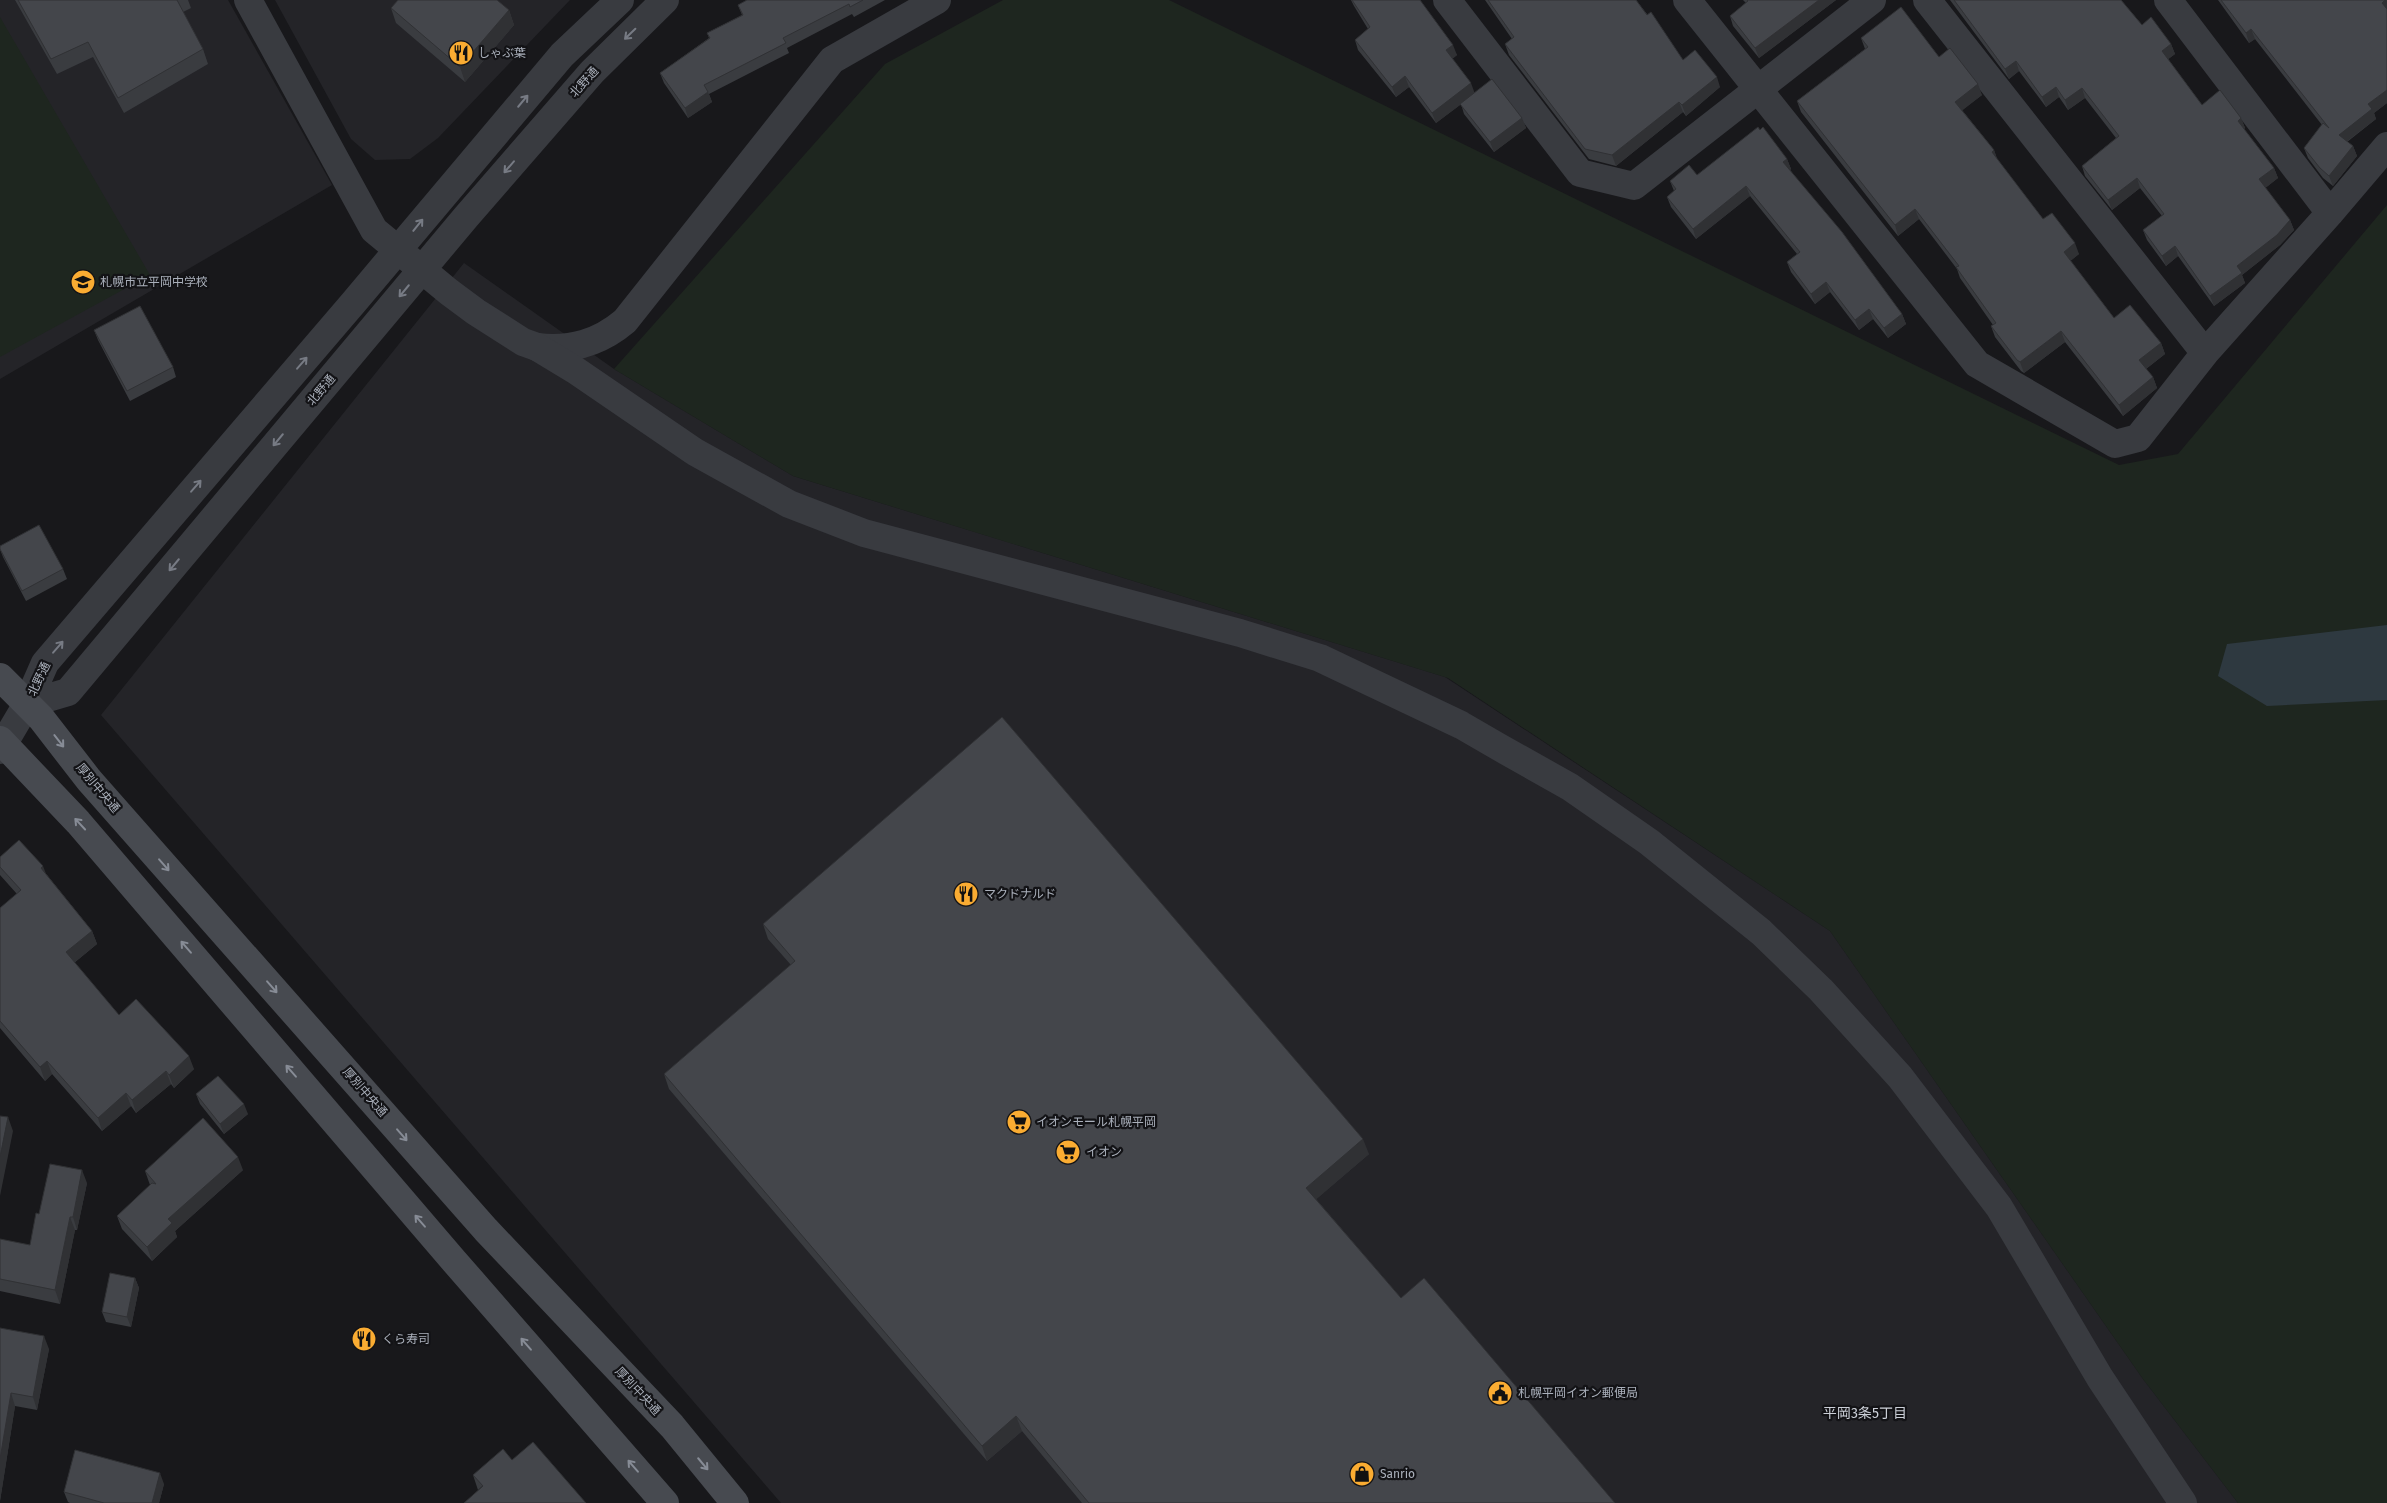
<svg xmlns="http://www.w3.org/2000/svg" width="2387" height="1503" font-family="'Fira Sans','Noto Sans JP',sans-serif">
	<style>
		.built { fill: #242428 }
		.green { fill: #1e261f }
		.water { fill: #2e3940 }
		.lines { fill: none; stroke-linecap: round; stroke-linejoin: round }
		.minor { stroke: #393b40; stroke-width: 28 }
		.tertiary { stroke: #393b40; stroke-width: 28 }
		.secondary { stroke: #474a50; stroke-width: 28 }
		.wall { fill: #3a3c40 }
		.shaded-wall { fill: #303134 }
		.building { fill: #44464b; stroke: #303134 }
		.oneway { stroke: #777b84 }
		.oneway2 { stroke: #878c96 }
		.labels { text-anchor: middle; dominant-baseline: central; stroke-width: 4.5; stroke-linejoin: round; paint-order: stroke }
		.poi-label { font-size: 12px; fill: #aab0bb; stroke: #131316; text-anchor: start }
		.street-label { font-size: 12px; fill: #aab0bb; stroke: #131316 }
		.neighbourhood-label { font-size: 14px; fill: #cbcfd7; stroke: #131316 }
	</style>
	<rect width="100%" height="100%" fill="#18181b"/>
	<path class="built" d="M 0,0 L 228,0 L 332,185 L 0,379 Z
		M 275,0 L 570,0 L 438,138 L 410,159 L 375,160 L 351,139 Z
		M 464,263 L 614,369 L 793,476 L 1445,677 L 1830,931 L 2143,1379 L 2238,1503 L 781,1503 L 101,715 Z"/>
	<path class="green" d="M 1003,0 L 1169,0 L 2119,465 L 2178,454 L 2387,205 L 2387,1503 L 2238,1503 L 2143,1379 L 1830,931 L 1448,678 L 793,476 L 614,369 L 885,64 Z
		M 0,17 L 150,275 L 0,357 Z"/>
	<path class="water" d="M 2387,625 L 2387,700 L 2267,706 L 2218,676 L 2227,644 Z"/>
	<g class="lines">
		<path class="minor" d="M 1447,0 L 1580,173 L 1634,186 L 1872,0
			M 1687,0 L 1977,364 L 2115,444 L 2138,438 L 2205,353 L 2330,213 L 2387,146
			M 1927,0 L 2205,353
			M 2168,0 L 2330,213
			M 537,347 C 571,351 599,343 625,321 L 832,60 L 937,0"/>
		<path class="tertiary" d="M 248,0 L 374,230 L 449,292 L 476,312 L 523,342 L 537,347 L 575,370 L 695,452 L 789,504 L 864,533 L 1240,633 L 1320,658 L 1461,725 L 1499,747 L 1570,787 L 1649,842 L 1761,932 L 1821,990 L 1900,1077 L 1999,1207 L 2100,1378 L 2183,1503
			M 27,704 L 68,692 L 466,217 L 592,72 L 665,0
			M 0,750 L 27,704 L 45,663 L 354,302 L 562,55 L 620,0"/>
		<path class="secondary" d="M 0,677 L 41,718 L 89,780 L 486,1230 L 672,1426 L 735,1503
			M 0,740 L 78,822 L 454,1261 L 665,1503"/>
	</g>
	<path class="wall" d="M 15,0 L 188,0 L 191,8 L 183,12 L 203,49 L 208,64 L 124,113 L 93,57 L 57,74 Z
		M 747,0 L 885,0 L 854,17 L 852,14 L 787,48 L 789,53 L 709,94 L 712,102 L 688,118 L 664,83 L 660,73 L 709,38 L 707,33 L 742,15 L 738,5 Z
		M 1351,0 L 1420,0 L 1457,55 L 1452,59 L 1474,93 L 1522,118 L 1526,128 L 1494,152 L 1464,114 L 1461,104 L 1436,123 L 1409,87 L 1396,97 L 1358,50 L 1355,40 L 1368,29 L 1354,6 Z
		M 1485,0 L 1636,0 L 1683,60 L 1720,87 L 1686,116 L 1683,112 L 1616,166 L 1589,159 L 1509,55 L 1505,44 L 1512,39 Z
		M 1743,0 L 1836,0 L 1759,58 L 1733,26 L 1730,16 L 1746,3 Z
		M 1950,0 L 2121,0 L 2142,25 L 2171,44 L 2175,54 L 2168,59 L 2202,105 L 2241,118 L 2245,128 L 2244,129 L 2274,168 L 2278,178 L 2265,188 L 2290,220 L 2294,230 L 2280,245 L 2242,275 L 2245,283 L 2214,306 L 2178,256 L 2166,266 L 2147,240 L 2143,230 L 2162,216 L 2140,188 L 2112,210 L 2085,176 L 2082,166 L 2116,138 L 2085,98 L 2068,110 L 2059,97 L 2046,107 L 2019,71 L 2009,79 Z
		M 2218,0 L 2387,0 L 2387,103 L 2374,113 L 2376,119 L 2347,142 L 2353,146 L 2357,156 L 2333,186 L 2323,178 L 2308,158 L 2304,148 L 2322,125 L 2255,39 L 2249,43 Z
		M 391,8 L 509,10 L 514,25 L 465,82 L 396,23 Z
		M 1861,38 L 1939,57 L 1982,95 L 1962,110 L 1994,150 L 1997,159 L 2043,219 L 2079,254 L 2070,261 L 2114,318 L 2161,343 L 2165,354 L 2146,369 L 2153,377 L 2157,388 L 2123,416 L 2065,342 L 2024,373 L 2021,371 L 1995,337 L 1991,326 L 1993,325 L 1960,278 L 1957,269 L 1919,219 L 1898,236 L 1801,112 L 1797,101 L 1865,49 Z
		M 1787,159 L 1791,169 L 1790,170 L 1902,314 L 1906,324 L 1888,338 L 1873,319 L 1859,330 L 1830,292 L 1815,304 L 1791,272 L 1787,262 L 1797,254 L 1750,196 L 1696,239 L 1671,207 L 1667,197 L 1674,191 L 1670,181 Z
		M 94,330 L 173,367 L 176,377 L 130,401 L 98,340 Z
		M 0,546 L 63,569 L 67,579 L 26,601 L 3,557 L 0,549 Z
		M 0,857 L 47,875 L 92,931 L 97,944 L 74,963 L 119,1015 L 194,1069 L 174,1088 L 171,1084 L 136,1113 L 131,1106 L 102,1131 L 52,1074 L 45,1081 L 0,1028 L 0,908 L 17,894 L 0,875 Z
		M 763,924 L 1369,1154 L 1316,1199 L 1401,1298 L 1615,1503 L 1082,1503 L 1022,1431 L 987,1461 L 669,1089 L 664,1074 L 791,965 L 768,939 Z
		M 196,1094 L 248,1114 L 224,1134 L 200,1104 Z
		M 243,1170 L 175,1231 L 177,1237 L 152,1261 L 122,1229 L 117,1216 L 150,1185 L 145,1171 Z
		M 87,1183 L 77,1230 L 75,1230 L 60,1304 L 0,1291 L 0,1239 L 30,1245 L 39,1214 Z
		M 135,1278 L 139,1288 L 131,1327 L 106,1322 L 102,1312 Z
		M 0,1328 L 49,1349 L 37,1410 L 15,1406 L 0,1501 Z
		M 512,1460 L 478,1490 L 473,1475 Z
		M 164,1484 L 159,1503 L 70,1503 L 68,1502 L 64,1492 Z"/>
	<path class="shaded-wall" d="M 1819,0 L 1836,0 L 1759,58 L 1755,48 Z
		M 2385,0 L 2387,0 L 2387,12 L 2382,3 Z
		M 509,10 L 514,25 L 465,82 L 460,67 Z
		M 2251,29 L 2255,39 L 2249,43 L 2246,33 Z
		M 2171,44 L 2175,54 L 2166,61 L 2162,51 Z
		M 1453,45 L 1457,55 L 1450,61 L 1446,50 Z
		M 2016,61 L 2019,71 L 2009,79 L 2005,69 Z
		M 1405,76 L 1409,87 L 1396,97 L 1392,87 Z
		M 1717,77 L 1720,87 L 1686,116 L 1682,105 Z
		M 1471,83 L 1475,94 L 1436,123 L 1432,113 Z
		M 1978,84 L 1982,95 L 1959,113 L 1955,102 Z
		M 2056,87 L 2059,97 L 2046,107 L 2042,97 Z
		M 2082,88 L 2085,98 L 2068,110 L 2065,100 Z
		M 2387,90 L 2387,103 L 2374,113 L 2376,119 L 2342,145 L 2339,135 L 2368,104 Z
		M 708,92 L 712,102 L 688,118 L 685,108 Z
		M 1679,102 L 1683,112 L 1616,166 L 1612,155 Z
		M 1522,118 L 1526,128 L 1494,152 L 1490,142 Z
		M 2241,118 L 2245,128 L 2242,131 L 2238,121 Z
		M 2353,146 L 2357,156 L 2333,186 L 2329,176 Z
		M 1994,150 L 1998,161 L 1992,152 Z
		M 1787,159 L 1791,169 L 1787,172 L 1783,162 Z
		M 2274,168 L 2278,178 L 2263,190 L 2259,179 Z
		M 2137,178 L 2140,188 L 2112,210 L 2108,200 Z
		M 1746,186 L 1750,196 L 1696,239 L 1693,229 Z
		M 1915,209 L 1919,219 L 1898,236 L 1895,225 Z
		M 2290,220 L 2294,230 L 2280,245 L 2242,275 L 2245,283 L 2214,306 L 2210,296 L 2237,266 Z
		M 2075,243 L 2079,254 L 2068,263 L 2064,252 Z
		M 2175,246 L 2178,256 L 2166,266 L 2162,256 Z
		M 1826,282 L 1830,292 L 1815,304 L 1811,294 Z
		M 1869,309 L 1873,319 L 1859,330 L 1855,320 Z
		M 1902,314 L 1906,324 L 1888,338 L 1884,328 Z
		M 2061,331 L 2065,342 L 2024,373 L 2020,362 Z
		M 2161,343 L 2165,354 L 2143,371 L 2139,360 Z
		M 2153,377 L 2157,388 L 2123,416 L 2119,405 Z
		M 43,866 L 48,879 L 41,868 Z
		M 92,931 L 97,944 L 70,966 L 66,952 Z
		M 189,1056 L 194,1069 L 174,1088 L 169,1075 Z
		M 47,1061 L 52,1074 L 45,1081 L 40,1067 Z
		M 166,1071 L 171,1084 L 136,1113 L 132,1100 Z
		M 126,1093 L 131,1106 L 102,1131 L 98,1118 Z
		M 244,1104 L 248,1114 L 224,1134 L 220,1124 Z
		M 8,1117 L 13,1131 L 0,1196 L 0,1157 Z
		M 1363,1139 L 1369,1154 L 1312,1203 L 1306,1188 Z
		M 238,1157 L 243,1170 L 175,1231 L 177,1237 L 152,1261 L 147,1247 L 168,1219 Z
		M 82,1170 L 87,1183 L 77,1230 L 73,1217 Z
		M 70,1217 L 75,1230 L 60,1304 L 55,1290 Z
		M 135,1278 L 139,1288 L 131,1327 L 127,1317 Z
		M 44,1336 L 49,1349 L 37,1410 L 33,1397 Z
		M 11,1393 L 15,1406 L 0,1501 L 0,1459 Z
		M 1016,1416 L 1022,1431 L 987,1461 L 982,1446 Z
		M 160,1473 L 164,1484 L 159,1503 L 152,1503 Z"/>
	<path class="building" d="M 18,0 L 177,0 L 203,49 L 118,98 L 88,42 L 51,59 Z
		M 398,0 L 497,0 L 509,10 L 460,67 L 391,8 Z
		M 747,0 L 863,0 L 850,7 L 849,4 L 783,38 L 786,43 L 704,85 L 708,92 L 685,108 L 660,73 L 710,38 L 707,33 L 743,15 L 738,5 Z
		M 1352,0 L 1420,0 L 1453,45 L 1446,50 L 1471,83 L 1432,113 L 1405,76 L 1392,87 L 1355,40 L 1370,27 Z
		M 1488,0 L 1636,0 L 1647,15 L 1651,12 L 1683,60 L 1695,50 L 1717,77 L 1682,105 L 1679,102 L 1612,155 L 1585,149 L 1505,44 L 1514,37 Z
		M 1747,0 L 1819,0 L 1755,48 L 1730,16 L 1748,1 Z
		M 1954,0 L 2121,0 L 2142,25 L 2151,17 L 2171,44 L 2162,51 L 2202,105 L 2220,90 L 2241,118 L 2238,121 L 2274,168 L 2259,179 L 2290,220 L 2277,235 L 2237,266 L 2242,273 L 2210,296 L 2175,246 L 2162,256 L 2143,230 L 2164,214 L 2137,178 L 2108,200 L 2082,166 L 2119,136 L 2082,88 L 2065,100 L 2056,87 L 2042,97 L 2016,61 L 2005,69 Z
		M 2221,0 L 2385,0 L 2382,3 L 2387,9 L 2387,90 L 2368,104 L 2372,109 L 2339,135 L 2353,146 L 2329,176 L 2320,168 L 2304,148 L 2323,123 L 2329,128 L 2251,29 L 2246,33 Z
		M 1901,7 L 1939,57 L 1950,48 L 1978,84 L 1955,102 L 1994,150 L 1992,152 L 2043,219 L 2052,213 L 2075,243 L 2064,252 L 2114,318 L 2130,305 L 2161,343 L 2139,360 L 2153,377 L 2119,405 L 2061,331 L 2020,362 L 2017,360 L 1991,326 L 1996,323 L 1956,267 L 1959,266 L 1915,209 L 1895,225 L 1797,101 L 1868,47 L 1861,38 Z
		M 1492,79 L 1522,118 L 1490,142 L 1460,104 Z
		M 1758,127 L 1760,130 L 1763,127 L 1787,159 L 1783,162 L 1842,232 L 1902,314 L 1884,328 L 1869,309 L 1855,320 L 1826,282 L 1811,294 L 1787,262 L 1800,252 L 1746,186 L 1693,229 L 1667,197 L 1676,189 L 1670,181 L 1689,165 L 1697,175 Z
		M 140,306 L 173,367 L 127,391 L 94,330 Z
		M 39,525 L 63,569 L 22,591 L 0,549 L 0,546 Z
		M 1002,717 L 1363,1139 L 1306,1188 L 1401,1298 L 1424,1278 L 1615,1503 L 1089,1503 L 1016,1416 L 982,1446 L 664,1074 L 795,961 L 763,924 Z
		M 19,840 L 43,866 L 41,868 L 92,931 L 66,952 L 119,1015 L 136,999 L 189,1056 L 169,1075 L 166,1071 L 132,1100 L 126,1093 L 98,1118 L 47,1061 L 40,1067 L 0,1021 L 0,908 L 21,890 L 0,867 L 0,857 Z
		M 218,1076 L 244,1104 L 220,1124 L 196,1094 Z
		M 0,1116 L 8,1117 L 0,1157 Z
		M 203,1118 L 238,1157 L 168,1219 L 172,1223 L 147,1247 L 117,1216 L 152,1183 L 156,1184 L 145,1171 Z
		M 50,1164 L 82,1170 L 73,1217 L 70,1217 L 55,1290 L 0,1279 L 0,1239 L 30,1245 L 36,1213 L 39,1214 Z
		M 110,1273 L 135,1278 L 127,1317 L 102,1312 Z
		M 0,1328 L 44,1336 L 33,1397 L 11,1393 L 0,1459 Z
		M 533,1442 L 586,1503 L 464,1503 L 483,1486 L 473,1475 L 503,1449 L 512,1460 Z
		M 75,1450 L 160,1473 L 152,1503 L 104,1503 L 64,1492 Z"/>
	<defs><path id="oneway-shaft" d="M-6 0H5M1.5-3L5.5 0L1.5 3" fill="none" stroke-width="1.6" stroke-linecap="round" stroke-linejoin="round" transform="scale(1.25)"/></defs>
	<g class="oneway">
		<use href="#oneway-shaft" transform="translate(630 34) rotate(136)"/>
		<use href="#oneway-shaft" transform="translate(523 101) rotate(-50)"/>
		<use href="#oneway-shaft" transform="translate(509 167) rotate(131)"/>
		<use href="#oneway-shaft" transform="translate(418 225) rotate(-51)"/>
		<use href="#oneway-shaft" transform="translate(404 291) rotate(130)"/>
		<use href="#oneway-shaft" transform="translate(302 363) rotate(-49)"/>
		<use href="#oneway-shaft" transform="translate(278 440) rotate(130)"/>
		<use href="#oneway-shaft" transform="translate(196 486) rotate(-49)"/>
		<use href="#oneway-shaft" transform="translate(174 565) rotate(130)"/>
		<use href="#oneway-shaft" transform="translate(58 647) rotate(-49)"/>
	</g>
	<g class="oneway2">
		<use href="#oneway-shaft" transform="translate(59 741) rotate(52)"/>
		<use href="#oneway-shaft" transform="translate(80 824) rotate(-133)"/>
		<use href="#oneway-shaft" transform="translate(164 865) rotate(49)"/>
		<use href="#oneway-shaft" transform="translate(186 947) rotate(-131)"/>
		<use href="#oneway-shaft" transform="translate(272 987) rotate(49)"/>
		<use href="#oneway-shaft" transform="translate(291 1071) rotate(-131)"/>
		<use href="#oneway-shaft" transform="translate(402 1135) rotate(49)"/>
		<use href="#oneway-shaft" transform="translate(420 1221) rotate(-131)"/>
		<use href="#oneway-shaft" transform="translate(526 1344) rotate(-131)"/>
		<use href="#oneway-shaft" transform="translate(703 1464) rotate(50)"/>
		<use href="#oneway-shaft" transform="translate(633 1466) rotate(-131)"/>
	</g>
	<defs>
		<symbol id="restaurant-disc" viewBox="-11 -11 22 22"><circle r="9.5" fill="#faac32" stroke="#131316"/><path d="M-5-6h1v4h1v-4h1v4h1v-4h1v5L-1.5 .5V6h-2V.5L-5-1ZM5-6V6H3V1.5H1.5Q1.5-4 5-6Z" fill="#111"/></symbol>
		<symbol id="school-disc" viewBox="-11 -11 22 22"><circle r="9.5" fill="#faac32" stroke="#131316"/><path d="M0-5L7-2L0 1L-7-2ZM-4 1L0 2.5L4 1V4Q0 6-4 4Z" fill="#111"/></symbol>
		<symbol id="supermarket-disc" viewBox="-11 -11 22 22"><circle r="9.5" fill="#faac32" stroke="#131316"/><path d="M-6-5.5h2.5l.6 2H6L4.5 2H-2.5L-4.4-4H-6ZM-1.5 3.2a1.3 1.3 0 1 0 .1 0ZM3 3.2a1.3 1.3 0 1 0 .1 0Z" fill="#111"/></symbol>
		<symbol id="civic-disc" viewBox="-11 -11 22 22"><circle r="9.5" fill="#faac32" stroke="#131316"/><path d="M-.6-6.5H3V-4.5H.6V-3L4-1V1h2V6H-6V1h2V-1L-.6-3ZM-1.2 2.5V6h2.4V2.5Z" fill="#111"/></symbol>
		<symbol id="shop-disc" viewBox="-11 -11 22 22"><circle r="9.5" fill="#faac32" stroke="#131316"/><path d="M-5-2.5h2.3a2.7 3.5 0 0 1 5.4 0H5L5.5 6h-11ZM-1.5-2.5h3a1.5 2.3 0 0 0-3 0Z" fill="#111"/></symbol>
	</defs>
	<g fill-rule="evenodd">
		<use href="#restaurant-disc" x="447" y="39" width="28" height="28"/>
		<use href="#school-disc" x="69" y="268" width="28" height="28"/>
		<use href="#restaurant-disc" x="952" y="880" width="28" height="28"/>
		<use href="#supermarket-disc" x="1005" y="1108" width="28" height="28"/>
		<use href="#supermarket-disc" x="1054" y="1138" width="28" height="28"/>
		<use href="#restaurant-disc" x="350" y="1325" width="28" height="28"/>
		<use href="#civic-disc" x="1486" y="1379" width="28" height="28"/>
		<use href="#shop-disc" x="1348" y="1460" width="28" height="28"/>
	</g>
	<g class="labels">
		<g class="poi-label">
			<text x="478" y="53">しゃぶ葉</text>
			<text x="100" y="282">札幌市立平岡中学校</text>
			<text x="984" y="894">マクドナルド</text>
			<text x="1036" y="1122">イオンモール札幌平岡</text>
			<text x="1086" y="1152">イオン</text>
			<text x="382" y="1339">くら寿司</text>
			<text x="1518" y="1393">札幌平岡イオン郵便局</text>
			<text x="1380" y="1474">Sanrio</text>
		</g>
		<g class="street-label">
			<text transform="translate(584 82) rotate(-48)">北野通</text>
			<text transform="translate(321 390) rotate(-50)">北野通</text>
			<text transform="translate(39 679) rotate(-65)">北野通</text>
			<text transform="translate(98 788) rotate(50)">厚別中央通</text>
			<text transform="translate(365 1092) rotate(49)">厚別中央通</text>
			<text transform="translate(638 1391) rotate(47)">厚別中央通</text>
		</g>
		<g class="neighbourhood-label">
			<text x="1865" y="1413">平岡3条5丁目</text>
		</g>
	</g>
</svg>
